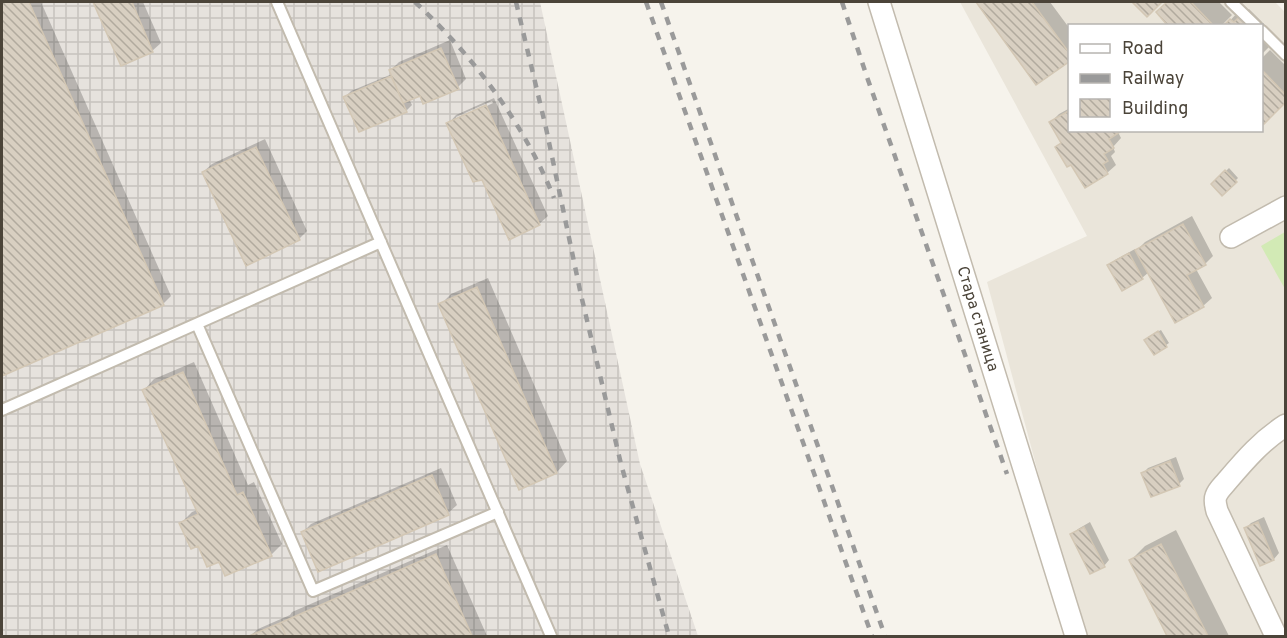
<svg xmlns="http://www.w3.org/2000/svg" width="1287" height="638" font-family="Overpass,sans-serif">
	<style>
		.residential { fill: #eae5da; fill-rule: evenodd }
		.industrial { fill: url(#industrial-grid) }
		.garden { fill: #d2eab5 }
		.shadow { fill: #0003; fill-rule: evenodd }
		.building { fill: url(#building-back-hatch); stroke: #d3c7b4; stroke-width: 1.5 }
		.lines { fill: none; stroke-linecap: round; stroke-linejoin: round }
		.lane-casing { stroke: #c2bbae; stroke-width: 14 }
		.street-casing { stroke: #c2bbae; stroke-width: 24 }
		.lane { stroke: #fff; stroke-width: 10 }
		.street { stroke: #fff; stroke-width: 21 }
		.rail { stroke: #9a9a9a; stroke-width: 4.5; stroke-dasharray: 8 8; stroke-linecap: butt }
		.labels { text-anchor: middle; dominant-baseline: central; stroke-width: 4.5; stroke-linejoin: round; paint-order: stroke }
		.street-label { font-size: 16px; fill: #4b4439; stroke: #fff }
	</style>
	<defs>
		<pattern id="industrial-grid" width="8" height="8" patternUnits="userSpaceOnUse" patternTransform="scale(1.5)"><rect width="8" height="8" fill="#e6e2dd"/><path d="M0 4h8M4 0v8" fill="none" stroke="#c7c3be"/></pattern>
		<pattern id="building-back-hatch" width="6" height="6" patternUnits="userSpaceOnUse" patternTransform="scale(1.5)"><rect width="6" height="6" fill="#d8cfc1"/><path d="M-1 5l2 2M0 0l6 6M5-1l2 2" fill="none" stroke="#b1aa9e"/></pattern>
	</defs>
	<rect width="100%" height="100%" fill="#f6f3ec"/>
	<path class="residential" d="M 960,2 L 1275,2 L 1285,12 L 1285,636 L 1088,636 L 1059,551 L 987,282 L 1087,236 ZM 1070,26 L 1262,26 L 1262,130 L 1070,130 Z"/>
	<path class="industrial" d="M 2,2 L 540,2 L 640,464 L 698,636 L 2,636 Z"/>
	<path class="garden" d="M 1285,232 L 1285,289 L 1261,246 Z"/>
	<path class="shadow" d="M 2,2 L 41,2 L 171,296 L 163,304 L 2,374 Z
		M 94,2 L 143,2 L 161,43 L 152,51 L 121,64 Z
		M 977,2 L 1050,2 L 1070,29 L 1070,59 L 1036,83 Z
		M 1168,2 L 1219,2 L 1232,15 L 1221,26 L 1170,26 L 1158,12 Z
		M 1249,9 L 1275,35 L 1269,41 L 1272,44 L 1262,54 L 1262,26 L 1225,26 L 1239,11 L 1243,15 Z
		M 450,40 L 466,79 L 458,87 L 420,94 L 409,99 L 412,105 L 406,111 L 345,97 L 351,91 L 392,74 L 391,70 L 399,62 Z
		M 1270,50 L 1286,66 L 1286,100 L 1264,122 L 1262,119 L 1262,58 Z
		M 494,98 L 548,216 L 539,224 L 483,179 L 448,124 L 456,115 ZM 492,101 L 493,103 L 456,121 L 456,117 Z
		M 1070,108 L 1070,130 L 1118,132 L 1121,138 L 1113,147 L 1115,152 L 1111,156 L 1116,165 L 1107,173 L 1062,142 L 1051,122 L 1059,114 Z
		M 265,139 L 307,231 L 299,239 L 203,172 L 212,164 Z
		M 1229,168 L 1238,178 L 1222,194 L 1213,184 Z
		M 1192,216 L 1213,256 L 1205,264 L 1196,269 L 1212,298 L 1203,306 L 1149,272 L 1142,278 L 1109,266 L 1115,260 L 1135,249 L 1136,251 L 1145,242 Z
		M 488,278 L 567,461 L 557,472 L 520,488 L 440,305 L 451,294 Z
		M 1161,330 L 1169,343 L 1154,353 L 1148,337 Z
		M 194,362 L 248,485 L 254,482 L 282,544 L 271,555 L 219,560 L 198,544 L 181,523 L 192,512 L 197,510 L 144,390 L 154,379 Z
		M 1176,457 L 1184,479 L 1179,484 L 1143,473 L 1148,468 Z
		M 441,468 L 457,505 L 448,513 L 319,570 L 303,532 L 311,524 Z
		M 1264,517 L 1279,553 L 1274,559 L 1261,564 L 1246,528 L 1251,523 Z
		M 1090,522 L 1109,560 L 1104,566 L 1072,534 L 1078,529 Z
		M 1176,530 L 1229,636 L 1168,636 L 1131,560 L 1145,546 Z
		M 447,545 L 487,636 L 250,636 L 258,629 L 290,615 L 292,612 Z"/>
	<path class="building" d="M 2,2 L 29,2 L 164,305 L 2,376 Z
		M 93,2 L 132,2 L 153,52 L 121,66 Z
		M 976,2 L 1032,2 L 1070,54 L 1070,61 L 1036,85 Z
		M 1132,2 L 1162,2 L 1147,17 Z
		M 1167,2 L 1191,2 L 1214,26 L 1168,26 L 1156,12 Z
		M 1240,16 L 1249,26 L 1223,26 L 1230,19 L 1234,22 Z
		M 441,48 L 459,89 L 423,104 L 420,96 L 403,103 L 389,70 Z
		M 1262,70 L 1286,95 L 1286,102 L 1264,124 L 1262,121 Z
		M 391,76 L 407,112 L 359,132 L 343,97 Z
		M 486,105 L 540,225 L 509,240 L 482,180 L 473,182 L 446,123 Z
		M 1070,110 L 1070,130 L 1123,130 L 1109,139 L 1114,148 L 1104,154 L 1108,161 L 1103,164 L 1108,174 L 1085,188 L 1071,165 L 1067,167 L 1055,147 L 1061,143 L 1049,122 Z
		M 256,147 L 300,240 L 246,266 L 202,172 Z
		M 1225,170 L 1237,182 L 1222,196 L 1211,184 Z
		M 1183,224 L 1206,265 L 1187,275 L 1204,307 L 1175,323 L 1135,250 Z
		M 1129,253 L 1143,279 L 1122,291 L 1107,265 Z
		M 477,287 L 557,473 L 519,490 L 438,304 Z
		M 1158,331 L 1167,347 L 1154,355 L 1144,340 Z
		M 183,372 L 237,495 L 243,492 L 272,556 L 225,576 L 219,562 L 207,567 L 198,546 L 191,549 L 179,523 L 198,514 L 142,390 Z
		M 1170,461 L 1180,486 L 1151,497 L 1141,473 Z
		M 432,475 L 449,515 L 318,572 L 301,532 Z
		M 1258,522 L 1274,560 L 1260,566 L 1244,528 Z
		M 1084,527 L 1105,567 L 1090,574 L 1070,534 Z
		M 1161,544 L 1208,636 L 1167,636 L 1129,560 Z
		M 436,554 L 472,636 L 286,636 L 280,623 Z
		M 280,623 L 286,636 L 249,636 Z"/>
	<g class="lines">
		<defs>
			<path id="lane" d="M 277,2 L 551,636
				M 1231,2 L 1256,26
				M 1262,31 L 1286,55
				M 197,324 L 313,591 L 498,512
				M 2,410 L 381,242"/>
			<path id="street" d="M 879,2 L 1076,636
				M 1231,237 L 1286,207
				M 1276,636 L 1217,511 C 1216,506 1214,501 1216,496 C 1218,490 1223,486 1227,481 C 1245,460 1262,440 1286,425"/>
		</defs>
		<use href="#lane" class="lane-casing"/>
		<use href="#street" class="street-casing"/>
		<use href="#lane" class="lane"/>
		<use href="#street" class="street"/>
		<path class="rail" d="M 415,2 C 473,56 524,123 554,198
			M 516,2 L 546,128 L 581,295 L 621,464 L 669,636
			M 646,2 L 872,636
			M 661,2 L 885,636
			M 842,2 L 867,77 L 1007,474"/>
	</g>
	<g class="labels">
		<g class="street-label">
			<text transform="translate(977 319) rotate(73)">Стара станица</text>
		</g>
	</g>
	<rect width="1287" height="638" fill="none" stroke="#4b4439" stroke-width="6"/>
	<rect x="1068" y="24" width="195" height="108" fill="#ffffff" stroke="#b7b4b0" stroke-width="1.5"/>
	<rect x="1080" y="44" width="30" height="9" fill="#ffffff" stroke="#b7b4b0" stroke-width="1.5"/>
	<text x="1122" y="54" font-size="18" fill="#4b4439">Road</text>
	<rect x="1080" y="74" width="30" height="9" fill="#9a9a9a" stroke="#b7b4b0" stroke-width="1.5"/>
	<text x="1122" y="84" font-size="18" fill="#4b4439">Railway</text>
	<rect x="1080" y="99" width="30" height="18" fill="url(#building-back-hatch)" stroke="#b7b4b0" stroke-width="1.5"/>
	<text x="1122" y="114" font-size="18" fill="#4b4439">Building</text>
</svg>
